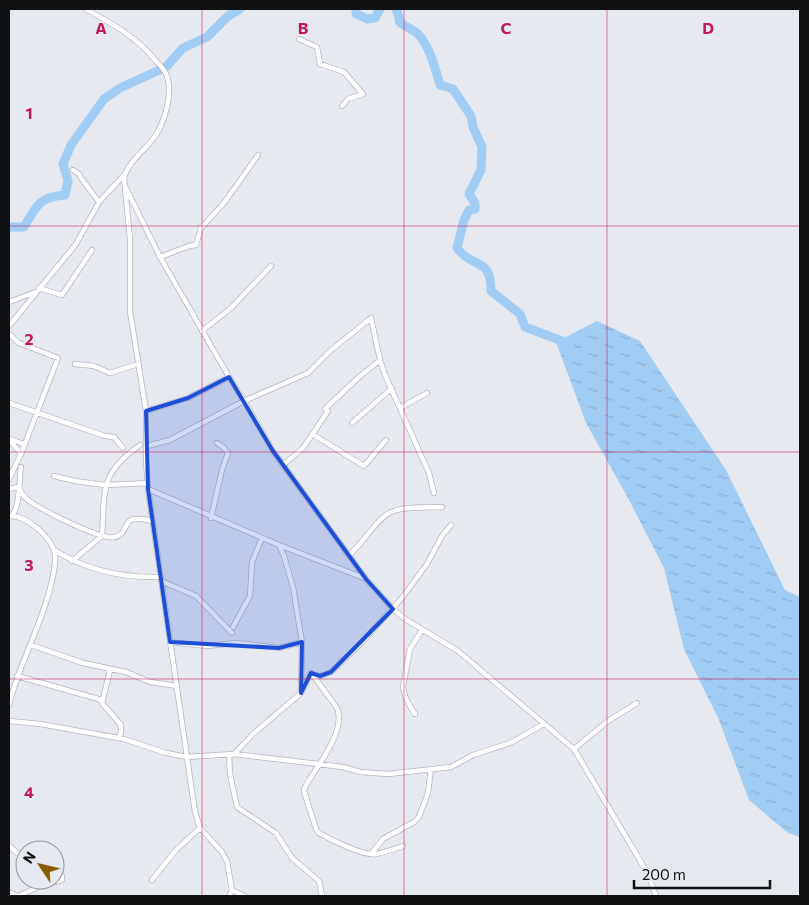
<svg xmlns="http://www.w3.org/2000/svg" width="809" height="905" font-family="Commissioner,sans-serif">
	<style>
		.water { fill: url(#water-ripples) }
		.lines { fill: none; stroke-linecap: round; stroke-linejoin: round }
		.river { stroke: #a1ccf4; stroke-width: 9 }
		.minor-casing { stroke: #b5b6bd; stroke-width: 6 }
		.minor { stroke: #fff; stroke-width: 4.5 }
		.marked { fill: #1d4ed8; fill-opacity: 0.2; stroke: #1d4ed8; stroke-width: 4; stroke-linejoin: round }
		.grid { fill: none; stroke: #c2185b; stroke-width: 1; stroke-opacity: 0.55 }
		.grid-label { font-size: 16px; text-anchor: middle; font-weight: bold; fill: #c2185b; stroke: #e7e9f0; stroke-width: 4; stroke-linejoin: round; paint-order: stroke }
	</style>
	<defs>
		<pattern id="water-ripples" width="26" height="14" patternUnits="userSpaceOnUse" patternTransform="scale(1.25)"><rect width="26" height="14" fill="#a1ccf4"/><path d="M2 4q2-2 4 0t4 0M15 11q2-2 4 0t4 0" fill="none" stroke="#8aaed0"/></pattern>
	</defs>
	<rect width="100%" height="100%" fill="#e7e9f0"/>
	<path class="water" d="M 597,321 L 640,341 L 726,470 L 785,590 L 800,597 L 800,837 L 788,833 L 749,800 L 719,720 L 684,649 L 664,568 L 628,498 L 586,423 L 556,342 Z"/>
	<g class="lines">
		<path class="river" d="M 356,9 L 356,14 L 367,19 L 375,18 L 380,9
			M 396,9 L 399,17 L 399,21 C 404,27 413,29 418,34 C 430,47 435,68 440,85 L 453,89 L 471,116 L 473,127 L 482,147 L 481,170 L 469,194 L 475,203 L 475,209 L 469,210 L 464,220 L 457,248 C 472,269 491,256 491,291 L 520,314 L 525,327 L 570,344
			M 9,227 L 24,227 C 37,206 38,197 65,195 L 68,181 L 63,164 L 71,145 L 104,99 L 120,88 L 166,67 L 183,48 L 207,37 L 228,16 L 240,9"/>
		<defs>
			<path id="minor" d="M 86,9 C 112,24 137,37 156,61 C 160,65 165,70 167,76 C 173,93 165,120 156,135 C 147,149 128,161 124,178 L 130,239 L 130,311 L 146,411 L 146,460 L 148,489 L 195,812 L 200,828 L 222,852 L 227,861 L 232,890 L 244,896
				M 299,39 L 317,47 L 320,64 L 344,72 L 363,94 L 348,99 L 342,106
				M 73,170 L 79,174 L 81,178 L 99,202
				M 126,188 L 160,257 L 229,377 L 244,401 L 273,451 L 366,579 L 393,609 L 405,619 L 458,651 L 574,749 L 648,874 L 656,896
				M 160,257 L 189,246 L 196,245 L 201,228 L 224,203 L 258,155
				M 39,288 L 62,295 L 92,250
				M 9,302 L 36,292
				M 9,326 L 76,244 L 99,202 L 125,174
				M 202,331 L 231,308 L 271,266
				M 9,334 L 19,343 L 58,358 L 21,454 L 9,479
				M 75,364 L 94,366 L 110,373 L 138,364
				M 9,403 L 105,436 L 114,437 L 123,448
				M 400,408 L 427,393
				M 325,409 L 359,377 L 380,360
				M 146,411 L 188,398 L 229,377
				M 352,423 L 392,388
				M 314,435 L 364,466 L 386,440
				M 9,439 L 21,454
				M 10,439 L 24,444
				M 147,446 L 170,440 L 244,401 L 308,373 L 330,351 L 371,318 L 380,360 L 385,375 L 429,473 L 434,493
				M 283,465 L 303,448 L 328,411
				M 54,476 L 75,481 L 105,485 L 148,483
				M 9,489 L 18,487 C 21,491 23,496 27,499 C 39,509 102,541 115,537 C 133,532 117,512 152,521
				M 148,489 L 279,545 L 364,578
				M 9,516 C 19,515 28,521 36,527 C 44,534 54,544 55,555 C 56,565 53,576 51,585 C 41,627 19,664 9,705
				M 12,516 C 20,505 19,482 21,467
				M 211,518 L 222,470 L 228,453 L 223,447 L 217,443
				M 279,545 L 284,556 L 293,587 L 302,642 L 301,691
				M 54,550 C 86,570 123,578 160,577
				M 349,555 C 363,544 376,519 391,512 C 406,506 426,508 442,507
				M 72,561 L 102,536 C 105,490 99,474 140,445
				M 161,581 L 196,596 L 232,633
				M 233,627 L 250,596 L 252,562 L 262,538
				M 170,642 L 207,646 L 236,643 L 279,648 L 302,642
				M 31,645 L 83,663 L 126,672 L 150,682 L 177,686
				M 110,670 L 102,703 L 121,725 L 121,733 L 118,738
				M 311,673 C 315,679 338,707 338,711 C 344,735 316,767 305,787 L 304,791 L 316,829 L 319,833 C 332,840 362,856 376,854 C 386,852 394,849 403,846
				M 312,674 L 320,676 L 331,672 L 362,642 L 401,599 L 427,564 L 442,536 L 451,525
				M 17,676 L 102,700
				M 415,714 L 406,699 L 403,687 L 410,649 L 422,630
				M 9,721 L 40,724 L 124,739 L 166,753 L 187,757 L 234,754 L 253,734 L 301,693 L 311,673
				M 574,749 L 608,721 L 637,703
				M 234,754 L 343,767 L 360,772 L 388,774 L 451,767 L 473,755 L 510,743 L 544,724
				M 229,755 L 230,774 L 237,807 L 276,833 L 292,858 L 319,881 L 322,896
				M 9,846 L 25,859
				M 371,854 L 383,839 L 414,822 L 419,817 L 428,793 L 431,769
				M 152,880 L 176,850 L 200,828
				M 9,892 L 17,896
				M 19,896 L 40,886 L 62,880 L 62,876 L 55,870
				M 229,896 L 232,890"/>
		</defs>
		<use href="#minor" class="minor-casing"/>
		<use href="#minor" class="minor"/>
	</g>
	<path class="marked" d="M 229,377 L 273,451 L 366,579 L 393,609 L 331,672 L 320,676 L 311,673 L 301,693 L 302,642 L 279,648 L 170,642 L 148,489 L 146,411 L 188,398 Z"/>
	<path class="grid" d="M 202,9 L 202,896M 404,9 L 404,896M 607,9 L 607,896M 9,226 L 800,226M 9,452 L 800,452M 9,679 L 800,679"/>
	<g class="grid-label">
		<text x="101" y="34">A</text>
		<text x="303" y="34">B</text>
		<text x="506" y="34">C</text>
		<text x="708" y="34">D</text>
		<text x="29" y="119">1</text>
		<text x="29" y="345">2</text>
		<text x="29" y="571">3</text>
		<text x="29" y="798">4</text>
	</g>
	<rect width="809" height="905" fill="none" stroke="#101113" stroke-width="20"/>
	<g transform="translate(40 865) rotate(305)"><circle r="24" fill="#e7e9f0" stroke="#919398"/>
	<path d="M0-4L9 19L0 12L-9 19Z" fill="#8b5d01"/>
	<text y="-8" font-size="14" font-weight="bold" text-anchor="middle" fill="#101113">N</text>
	</g>
	<path d="M634 880v8h136v-8" fill="none" stroke="#101113" stroke-width="2.5"/>
	<text x="642" y="880" font-size="15" fill="#101113" stroke="#e7e9f0" stroke-width="4" paint-order="stroke">200 m</text>
</svg>
